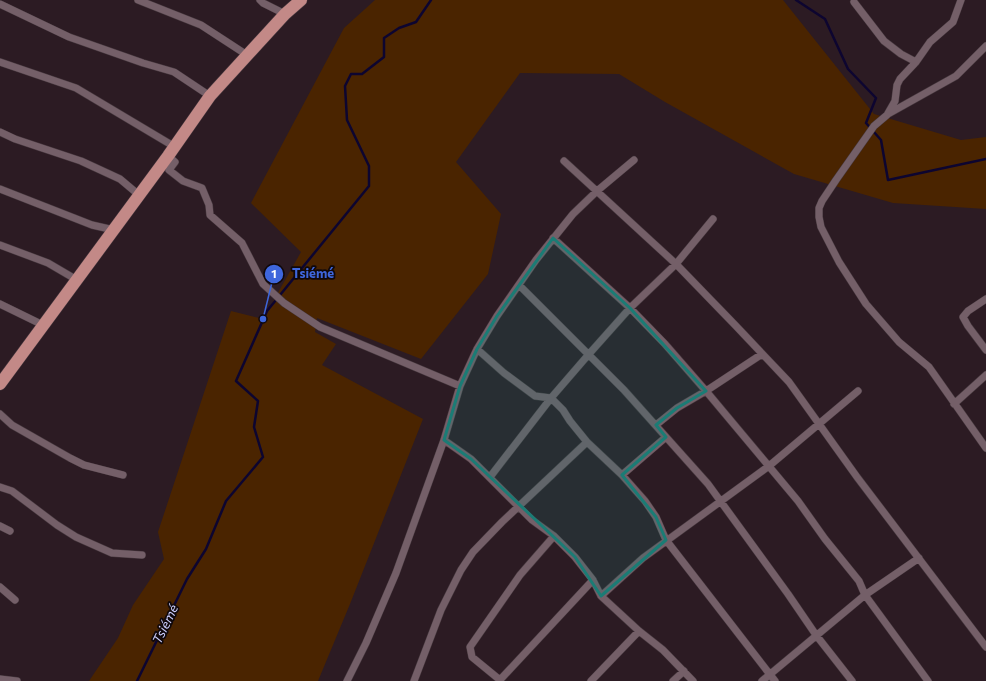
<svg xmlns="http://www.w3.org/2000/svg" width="986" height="681" font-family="Commissioner,sans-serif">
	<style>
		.green { fill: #4a2400 }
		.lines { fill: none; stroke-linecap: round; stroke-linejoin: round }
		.stream { stroke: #0d0530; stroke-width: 2.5 }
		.street-casing { stroke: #47393f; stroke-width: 8 }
		.primary-casing { stroke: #47393f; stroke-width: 13 }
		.street { stroke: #745f68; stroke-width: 7 }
		.primary { stroke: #c38987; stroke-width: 12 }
		.marked { fill: #1b7c75; fill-opacity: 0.2; stroke: #1b7c75; stroke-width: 3; stroke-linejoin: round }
		.labels { text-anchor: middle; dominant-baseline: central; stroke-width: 3.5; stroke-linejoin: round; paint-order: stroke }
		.water-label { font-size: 13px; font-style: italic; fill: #cdcffe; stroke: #10080b }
		.leader { fill: none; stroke: #3e66dc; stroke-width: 1.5 }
		.callout-dot { fill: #3e66dc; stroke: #10080b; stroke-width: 1.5 }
		.mark-label { font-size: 12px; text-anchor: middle; font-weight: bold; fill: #fff }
		.callout-label { font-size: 13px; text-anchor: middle; font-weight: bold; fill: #3e66dc; stroke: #10080b; stroke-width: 3.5; stroke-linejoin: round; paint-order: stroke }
	</style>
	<rect width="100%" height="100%" fill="#2c1b23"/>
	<path class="green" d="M 375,0 L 783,0 L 874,114 L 961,140 L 986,137 L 986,209 L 893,203 L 794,174 L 665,102 L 619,74 L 520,73 L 456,162 L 501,214 L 488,274 L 421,359 L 317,318 L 315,332 L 336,344 L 322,365 L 423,419 L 350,604 L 318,681 L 89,681 L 118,638 L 133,605 L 164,559 L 158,532 L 231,311 L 263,319 L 301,252 L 251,203 L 344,28 Z"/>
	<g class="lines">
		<path class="stream" d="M 796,0 L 825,19 L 848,69 L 876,98 L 866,123 L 881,140 L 888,180 L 986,159
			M 137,681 L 187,579 L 206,549 L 226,501 L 263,457 L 254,427 L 258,401 L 236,381 L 267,311 L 369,186 L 369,166 L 347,120 L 345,86 L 351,74 L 362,74 L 384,57 L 384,38 L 399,28 L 416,22 L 431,0"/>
		<defs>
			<path id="street" d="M 138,0 L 201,25 L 247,55
				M 260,0 L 263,3 L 285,14
				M 961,0 L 953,22 L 930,42 L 916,62 L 900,79 L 897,85 L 895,101 L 887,115 L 874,126 L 836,180 L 822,201 L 819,208 L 819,217 L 821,227 L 839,262 L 866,304 L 899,342 L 929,367 L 986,448
				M 854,2 L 884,41 L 901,54 L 916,62
				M 0,4 L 69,37 L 143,63 L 174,72 L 210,96
				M 0,62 L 76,88 L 175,147
				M 888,114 L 956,76 L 986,46
				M 0,132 L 15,139 L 81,161 L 120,179 L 139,195
				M 168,156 L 175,162 L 169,170 L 183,181 L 202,188 L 209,205 L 210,215 L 242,243 L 263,284 L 284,303 L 320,327 L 460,386
				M 564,161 L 676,264 L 736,326 L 789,382 L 857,477 L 986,647
				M 0,189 L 92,225 L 114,230
				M 553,238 L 630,308 L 665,344 L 706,391 L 798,501 L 825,539 L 859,581 L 865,595 L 928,681
				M 0,245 L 48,263 L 77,280
				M 519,285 L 624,390 L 708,484 L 788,594 L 816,635 L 852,681
				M 986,299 L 968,311 L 963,317 L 968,326 L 986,350
				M 0,304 L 43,325
				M 477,349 L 504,373 L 535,396 L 551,398 L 563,410 L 570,421 L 587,442 L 622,475 L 645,501 L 656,517 L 666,540 L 775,681
				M 954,404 L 986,375
				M 0,414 L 12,425 L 70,458 L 84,465 L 123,475
				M 656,425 L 677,408 L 706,391 L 762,354
				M 444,440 L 471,459 L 532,520 L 554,536 L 575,557 L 593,580 L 601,596 L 639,631 L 663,650 L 693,681
				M 622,475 L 666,437
				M 490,477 L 551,398 L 589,354 L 630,308 L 676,264 L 713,219
				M 0,487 L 12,491 L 57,525 L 76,537 L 112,553 L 142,555
				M 0,526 L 10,531
				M 0,587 L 15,600
				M 601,596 L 643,558 L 769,466 L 858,391
				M 0,679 L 17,681
				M 500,680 L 472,657 L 470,647 L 520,575 L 554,536
				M 347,681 L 366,643 L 396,573 L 444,440 L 460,386 L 477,349 L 497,316 L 536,260 L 573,214 L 597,191 L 634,160
				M 414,681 L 441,610 L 461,570 L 473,552 L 502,522 L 587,442
				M 499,681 L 593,580
				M 591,681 L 639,631
				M 673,681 L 684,671
				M 762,681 L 865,595 L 919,558"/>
			<path id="primary" d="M 0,384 L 168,156 L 210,96 L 285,14 L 301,0"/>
		</defs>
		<use href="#street" class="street-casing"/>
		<use href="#primary" class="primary-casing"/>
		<use href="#street" class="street"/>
		<use href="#primary" class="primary"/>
	</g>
	<path class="marked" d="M 553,238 L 630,308 L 706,391 L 677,408 L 656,425 L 666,437 L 622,475 L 656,517 L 666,540 L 601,596 L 575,557 L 471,459 L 444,440 L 460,386 L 477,349 L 497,316 Z"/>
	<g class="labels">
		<g class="water-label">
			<text transform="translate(165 624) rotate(-64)">Tsiémé</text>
		</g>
	</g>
	<path class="leader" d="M263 319L274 274"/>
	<g class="callout-dot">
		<circle cx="263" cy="319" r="4"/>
		<circle cx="274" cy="274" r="10"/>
	</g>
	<g class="mark-label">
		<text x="274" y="278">1</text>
	</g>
	<g class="callout-label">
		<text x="313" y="278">Tsiémé</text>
	</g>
</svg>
